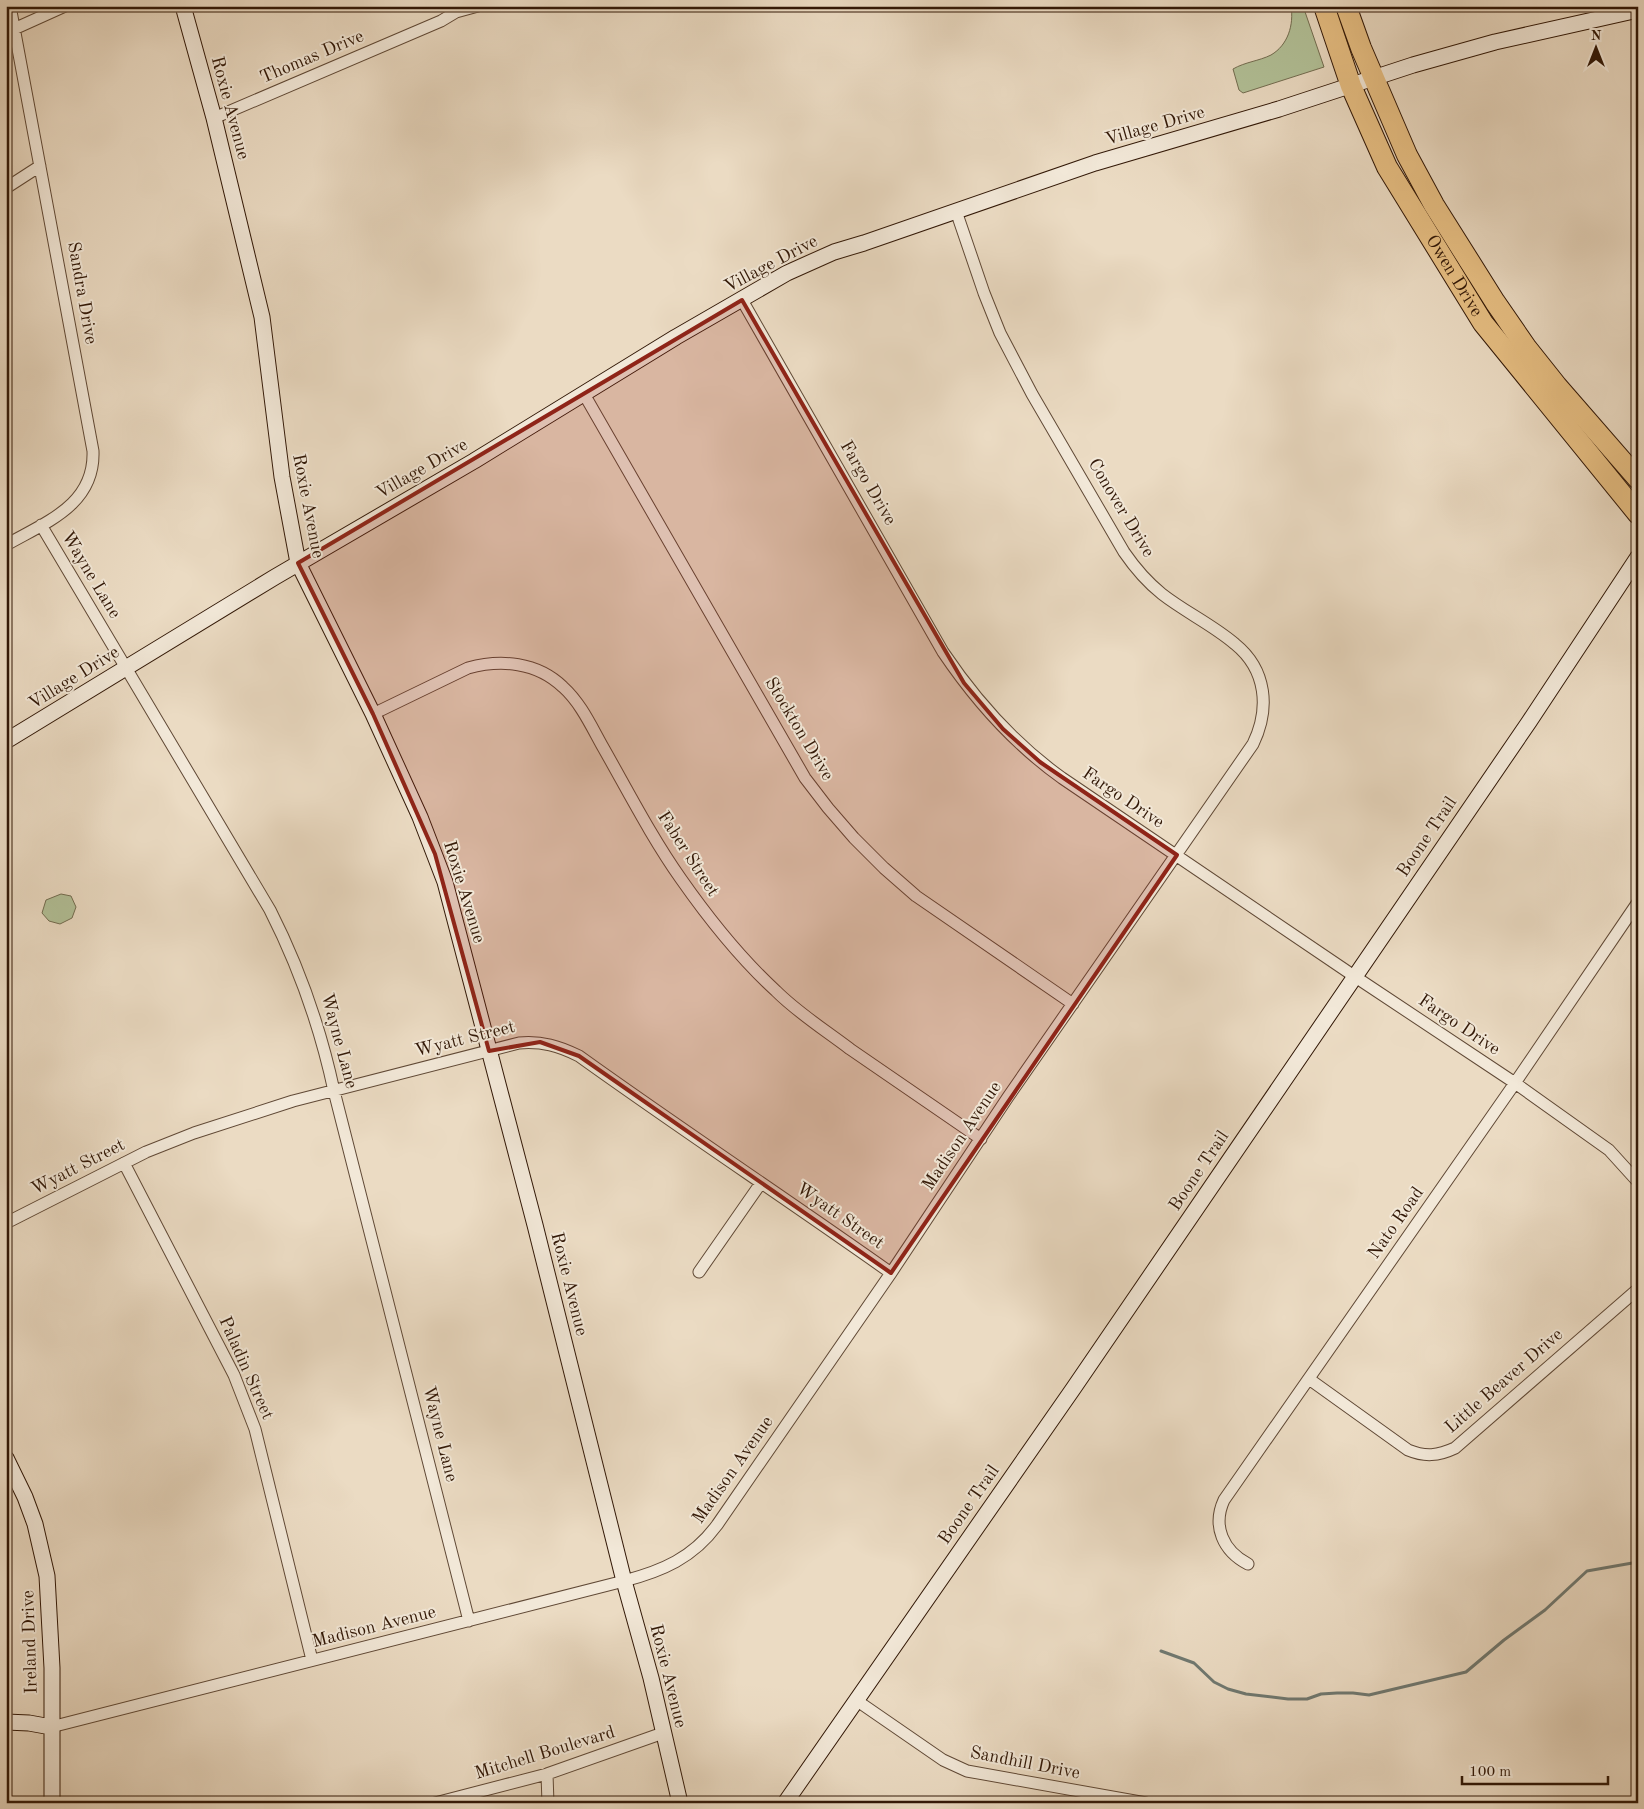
<svg xmlns="http://www.w3.org/2000/svg" width="1644" height="1809" font-family="'Old Standard TT',serif">
	<style>
		.green { fill: #b2c198; stroke: #726c50 }
		.lines { fill: none; stroke-linecap: round; stroke-linejoin: round }
		.stream { stroke: #707971; stroke-width: 3 }
		.street-casing { stroke: #604936; stroke-width: 13 }
		.secondary-casing { stroke: #321807; stroke-width: 17 }
		.highway-casing { stroke: #321807; stroke-width: 22 }
		.street { stroke: #f2e8d8; stroke-width: 11 }
		.secondary { stroke: #f2e8d8; stroke-width: 15 }
		.highway { stroke: #e6be82; stroke-width: 20 }
		.marked { fill: #8f2418; fill-opacity: 0.2; stroke: #8f2418; stroke-width: 4; stroke-linejoin: round }
		.labels { text-anchor: middle; dominant-baseline: central; stroke-width: 4; stroke-linejoin: round; paint-order: stroke }
		.street-label { font-size: 18px; fill: #321807; stroke: #f2e8d8 }
	</style>
	<rect width="100%" height="100%" fill="#ebdbc3"/>
	<filter id="stains"><feTurbulence type="fractalNoise" baseFrequency=".004" numOctaves="4"/><feColorMatrix values="0 0 0 0 .2 0 0 0 0 .09 0 0 0 0 .02 0 0 0 .5 -.17"/></filter>
	<radialGradient id="worn" r=".72"><stop offset=".6" stop-color="#630" stop-opacity="0"/><stop offset="1" stop-color="#630" stop-opacity=".3"/></radialGradient>
	<path class="green" d="M 1291,6 L 1303,6 L 1324,67 L 1243,93 L 1239,90 L 1233,69 C 1245,62 1259,61 1271,55 C 1288,45 1294,25 1291,6 Z
		M 61,894 L 71,896 L 76,907 L 72,918 L 60,924 L 49,921 L 42,913 L 46,900 Z"/>
	<g class="lines">
		<path class="stream" d="M 1161,1651 L 1194,1663 L 1214,1682 L 1228,1689 L 1246,1694 L 1288,1699 L 1307,1699 L 1321,1694 L 1337,1693 L 1353,1693 L 1369,1695 L 1466,1672 L 1504,1640 L 1545,1610 L 1587,1571 L 1638,1562"/>
		<defs>
			<path id="street" d="M 14,29 L 65,6
				M 214,118 L 441,21 L 456,12 L 478,6
				M 6,188 L 40,166
				M 742,300 L 943,652 C 976,701 1013,743 1062,778 L 1354,976 L 1515,1083 L 1609,1150 L 1638,1182
				M 584,394 L 805,778 L 828,808 L 854,838 L 884,868 L 916,896 L 1073,1004
				M 41,525 L 270,910 C 300,969 320,1026 334,1091 L 469,1621
				M 6,545 C 46,522 95,505 93,451 L 10,6
				M 373,714 L 468,668 C 501,659 537,662 563,687 C 581,703 592,728 604,749 C 629,793 652,838 681,879 C 709,919 740,958 776,991 C 798,1013 825,1030 850,1049 C 893,1079 937,1109 981,1139
				M 124,1163 L 234,1375 L 255,1429 L 312,1660
				M 6,1223 L 146,1152 L 194,1133 L 293,1101 L 519,1043 C 542,1041 559,1046 579,1056 C 682,1130 788,1200 891,1273
				M 699,1272 L 761,1183
				M 1309,1379 L 1408,1450 C 1425,1457 1438,1456 1455,1448 L 1638,1289
				M 1248,1564 C 1223,1551 1212,1526 1224,1500 L 1515,1083 L 1638,902
				M 856,1700 L 943,1760 L 967,1771 L 1146,1803
				M 51,1727 L 624,1581 C 662,1571 693,1558 717,1525 L 891,1273 L 1008,1097 L 1253,744 C 1270,709 1267,670 1235,644 C 1213,625 1185,612 1162,594 C 1147,582 1135,568 1124,552 L 1032,394 L 1000,333 L 984,293 L 956,211
				M 547,1774 L 548,1803
				M 435,1803 L 547,1774 L 663,1733"/>
			<path id="secondary" d="M 183,6 L 214,118 L 262,317 L 282,477 L 298,563 L 373,714 L 420,817 L 445,882 L 535,1225 L 624,1581 L 651,1678 L 680,1803
				M 6,741 L 275,577 L 474,461 L 676,337 L 787,273 L 834,252 L 864,243 L 1095,163 L 1279,109 L 1413,65 L 1495,42 L 1638,10
				M 6,1458 L 25,1497 L 35,1524 L 47,1576 L 52,1668 L 52,1803
				M 6,1722 L 29,1723 L 51,1727
				M 785,1803 L 1073,1389 L 1529,722 L 1638,557"/>
			<g id="highway">
				<path id="s1" d="M 1324,6 L 1351,86 L 1387,167 L 1483,323 L 1638,514"/>
				<path d="M 1346,6 L 1361,48 L 1407,155 L 1434,205 L 1495,302 L 1526,347 L 1557,386 L 1638,479"/>
			</g>
		</defs>
		<use href="#street" class="street-casing"/>
		<use href="#secondary" class="secondary-casing"/>
		<use href="#highway" class="highway-casing"/>
		<use href="#street" class="street"/>
		<use href="#secondary" class="secondary"/>
		<use href="#highway" class="highway"/>
	</g>
	<path class="marked" d="M 742,300 L 964,683 L 1003,729 L 1040,762 L 1177,855 L 891,1273 L 579,1056 L 540,1042 L 489,1051 L 435,854 L 373,714 L 298,563 Z"/>
	<g class="labels">
		<g class="street-label">
			<text transform="translate(312 57) rotate(-23)">Thomas Drive</text>
			<text transform="translate(230 108) rotate(75)">Roxie Avenue</text>
			<text transform="translate(1155 126) rotate(-16)">Village Drive</text>
			<text transform="translate(771 264) rotate(-28)">Village Drive</text>
			<text stroke="none"><textPath href="#s1" startOffset="301">Owen Drive</textPath></text>
			<text transform="translate(82 293) rotate(80)">Sandra Drive</text>
			<text transform="translate(422 469) rotate(-30)">Village Drive</text>
			<text transform="translate(868 483) rotate(60)">Fargo Drive</text>
			<text transform="translate(308 506) rotate(79)">Roxie Avenue</text>
			<text transform="translate(1121 508) rotate(59)">Conover Drive</text>
			<text transform="translate(91 575) rotate(59)">Wayne Lane</text>
			<text transform="translate(74 678) rotate(-32)">Village Drive</text>
			<text transform="translate(799 729) rotate(59)">Stockton Drive</text>
			<text transform="translate(1123 798) rotate(34)">Fargo Drive</text>
			<text transform="translate(1427 837) rotate(-56)">Boone Trail</text>
			<text transform="translate(688 854) rotate(57)">Faber Street</text>
			<text transform="translate(464 892) rotate(73)">Roxie Avenue</text>
			<text transform="translate(1459 1025) rotate(34)">Fargo Drive</text>
			<text transform="translate(465 1039) rotate(-14)">Wyatt Street</text>
			<text transform="translate(339 1041) rotate(75)">Wayne Lane</text>
			<text transform="translate(962 1136) rotate(-56)">Madison Avenue</text>
			<text transform="translate(78 1167) rotate(-27)">Wyatt Street</text>
			<text transform="translate(1199 1171) rotate(-56)">Boone Trail</text>
			<text transform="translate(840 1216) rotate(35)">Wyatt Street</text>
			<text transform="translate(1396 1223) rotate(-55)">Nato Road</text>
			<text transform="translate(569 1284) rotate(76)">Roxie Avenue</text>
			<text transform="translate(246 1368) rotate(66)">Paladin Street</text>
			<text transform="translate(1504 1381) rotate(-41)">Little Beaver Drive</text>
			<text transform="translate(440 1434) rotate(76)">Wayne Lane</text>
			<text transform="translate(733 1470) rotate(-55)">Madison Avenue</text>
			<text transform="translate(969 1505) rotate(-55)">Boone Trail</text>
			<text transform="translate(374 1627) rotate(-14)">Madison Avenue</text>
			<text transform="translate(30 1642) rotate(-92)">Ireland Drive</text>
			<text transform="translate(668 1676) rotate(76)">Roxie Avenue</text>
			<text transform="translate(545 1753) rotate(-17)">Mitchell Boulevard</text>
			<text transform="translate(1025 1763) rotate(11)">Sandhill Drive</text>
		</g>
	</g>
	<rect width="1644" height="1809" fill="none" stroke="#ebdbc3" stroke-width="25"/>
	<rect x="8" y="8" width="1629" height="1794" fill="none" stroke="#321807" stroke-width="2.5"/>
	<rect x="12" y="12" width="1619" height="1784" fill="none" stroke="#321807"/>
	<g transform="translate(1596 48)" stroke="#f2e8d8" stroke-width="4" paint-order="stroke">
	<path d="M0-4L9 19L0 12L-9 19Z" fill="#321807"/>
	<text y="-8" font-size="14" font-weight="bold" text-anchor="middle" fill="#321807">N</text>
	</g>
	<path d="M1462 1776v8h146v-8" fill="none" stroke="#321807" stroke-width="2.5"/>
	<text x="1469" y="1776" font-size="15" fill="#321807" stroke="#f2e8d8" stroke-width="4" paint-order="stroke">100 m</text>
	<rect width="100%" height="100%" filter="url(#stains)"/>
	<rect width="100%" height="100%" fill="url(#worn)"/>
</svg>
